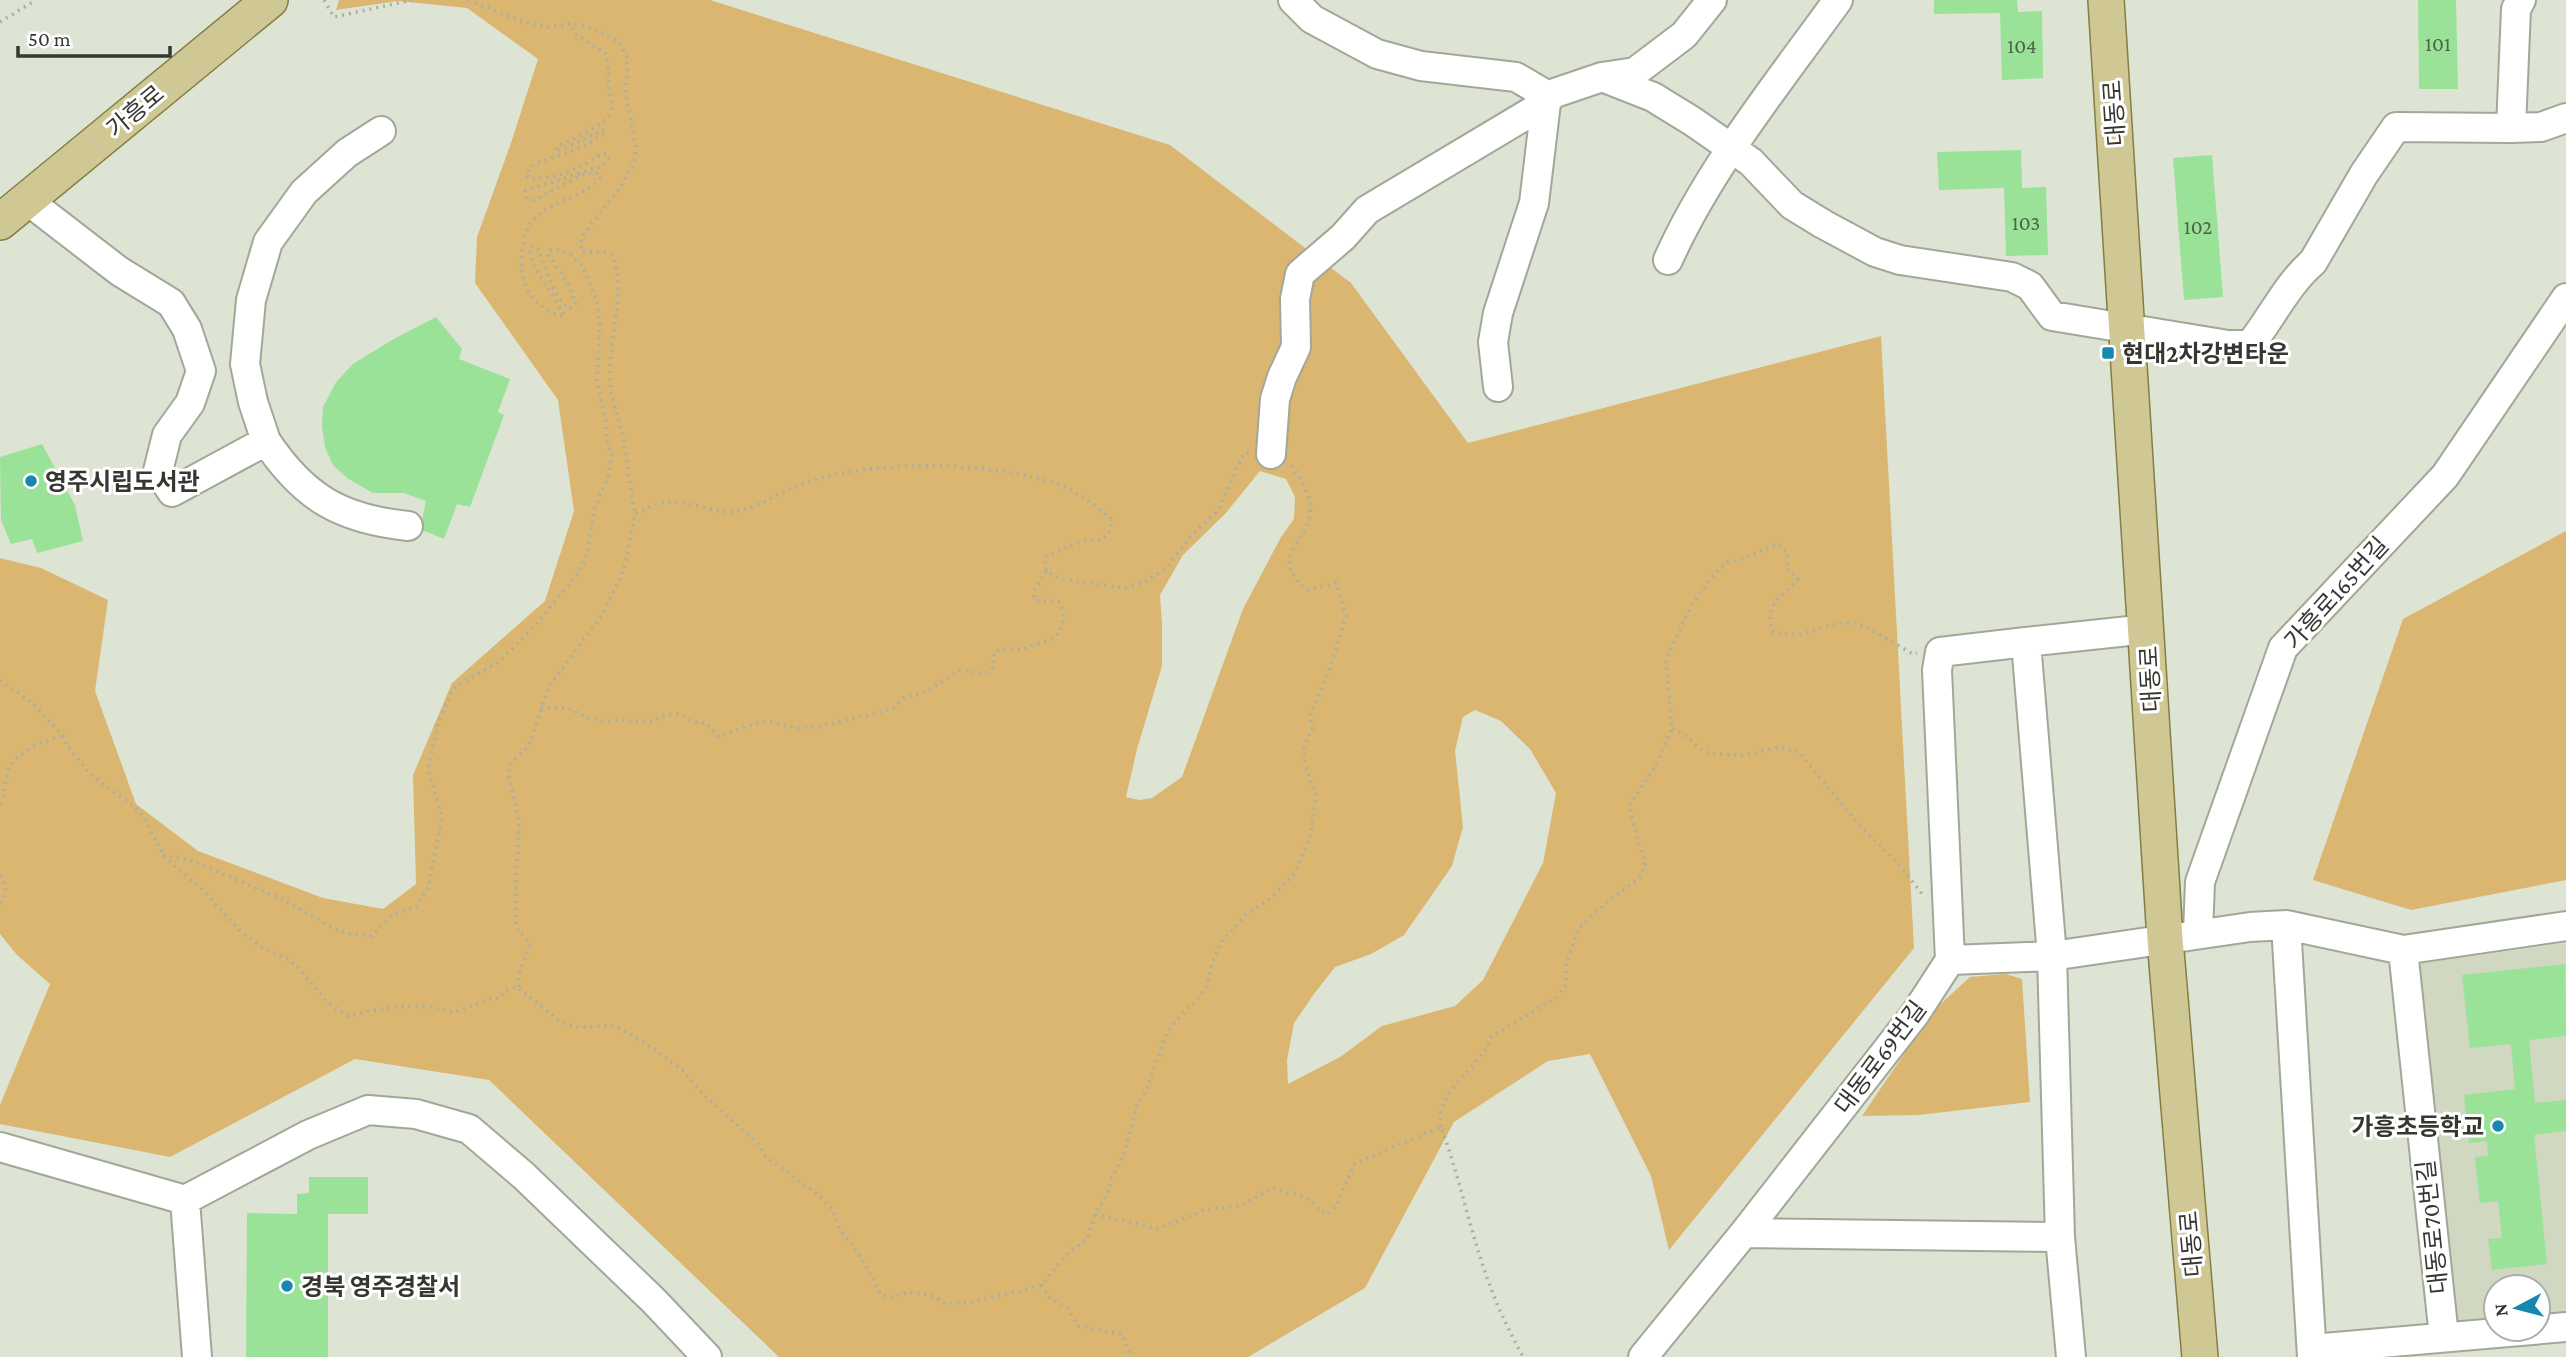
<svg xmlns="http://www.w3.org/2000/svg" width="2566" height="1357" font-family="'Crimson Pro','Noto Sans KR',serif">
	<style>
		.built { fill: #d0d8c1 }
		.green { fill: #dbb671; fill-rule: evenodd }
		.building { fill: #99e297 }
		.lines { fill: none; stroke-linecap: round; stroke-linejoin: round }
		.minor-casing { stroke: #a2a798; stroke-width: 32 }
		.major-casing { stroke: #847e43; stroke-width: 38 }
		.path { stroke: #aaafa2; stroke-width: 3.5; stroke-dasharray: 2 5; stroke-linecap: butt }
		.minor { stroke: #fff; stroke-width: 28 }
		.major { stroke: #cfc894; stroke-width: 35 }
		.poi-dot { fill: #1688ad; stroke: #fff; stroke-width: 2.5 }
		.labels { text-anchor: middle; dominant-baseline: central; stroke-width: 6; stroke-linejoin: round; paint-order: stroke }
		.number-label { font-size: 21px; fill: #4e624a }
		.street-label { font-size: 24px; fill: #353731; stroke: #fff }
		.poi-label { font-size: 24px; font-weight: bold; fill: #353731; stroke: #fff; text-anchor: start }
	</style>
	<rect width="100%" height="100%" fill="#dee4d4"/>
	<path class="built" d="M 2566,943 L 2566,1315 L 2538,1318 L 2538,1287 L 2496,1287 L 2496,1321 L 2456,1325 L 2410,965 Z"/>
	<path class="green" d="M 339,0 L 710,0 L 1170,145 L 1351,283 L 1468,443 L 1881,336 L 1914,948 L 1669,1250 L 1651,1176 L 1590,1054 L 1548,1061 L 1454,1122 L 1365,1288 L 1248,1357 L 779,1357 L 489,1080 L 355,1059 L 170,1157 L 0,1124 L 0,1105 L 50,984 L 17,955 L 0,934 L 0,558 L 41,568 L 108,600 L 95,691 L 136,804 L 198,851 L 323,898 L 383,909 L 416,884 L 413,775 L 452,683 L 545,601 L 574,511 L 558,400 L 475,283 L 477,237 L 511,143 L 538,59 L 467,8 L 398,1 L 336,10 ZM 1260,471 L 1286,479 L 1295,497 L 1294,519 L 1281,537 L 1243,609 L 1182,777 L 1152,798 L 1139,800 L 1126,797 L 1137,749 L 1162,666 L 1162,624 L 1160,595 L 1183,555 L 1226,513 ZM 1475,710 L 1501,721 L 1530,749 L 1556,793 L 1543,863 L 1483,980 L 1455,1006 L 1382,1026 L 1340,1057 L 1288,1084 L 1287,1060 L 1294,1023 L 1314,994 L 1335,967 L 1371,954 L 1404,935 L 1452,866 L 1463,827 L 1455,751 L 1463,717 Z
		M 2566,531 L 2566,880 L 2411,910 L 2313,880 L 2403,619 Z
		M 2006,974 L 2022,979 L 2030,1102 L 1919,1115 L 1862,1116 L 1934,1010 L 1970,977 Z"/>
	<path class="building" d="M 1934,0 L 2017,0 L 2018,12 L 2042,11 L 2043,78 L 2002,80 L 2000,13 L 1934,14 Z
		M 2418,0 L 2456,0 L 2458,89 L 2419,89 Z
		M 2021,150 L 2022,188 L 2046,187 L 2048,255 L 2006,256 L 2004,188 L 1939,190 L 1937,152 Z
		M 2212,155 L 2223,297 L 2184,300 L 2173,158 Z
		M 436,317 L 462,349 L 459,359 L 510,379 L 498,412 L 504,415 L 470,507 L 457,504 L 444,539 L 420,529 L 426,501 L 404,493 L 373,493 L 347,478 L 333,465 L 325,447 L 322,427 L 323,407 L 336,382 L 353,364 L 392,340 Z
		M 42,444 L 75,505 L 83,541 L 37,553 L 32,539 L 11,544 L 1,520 L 0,457 Z
		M 2565,964 L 2566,1036 L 2529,1040 L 2535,1103 L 2566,1100 L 2566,1131 L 2534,1135 L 2547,1264 L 2492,1270 L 2488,1239 L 2502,1238 L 2498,1201 L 2480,1203 L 2475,1157 L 2488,1156 L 2487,1141 L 2469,1143 L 2464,1095 L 2515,1089 L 2511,1044 L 2470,1048 L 2462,975 Z
		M 309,1177 L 368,1177 L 368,1214 L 328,1214 L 328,1357 L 246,1357 L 247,1213 L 297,1214 L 297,1194 L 309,1193 Z"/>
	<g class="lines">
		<defs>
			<path id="minor" d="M 1293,0 L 1312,19 L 1377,54 L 1421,66 L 1516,77 L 1550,97
				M 1602,77 L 1653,97 L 1692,121 L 1751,162 L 1792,205 L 1823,224 L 1875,252 L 1900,260 L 2012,277 L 2030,286 L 2052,316 L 2228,345 L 2250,345 C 2271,319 2287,284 2313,262 L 2364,174 L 2396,127 L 2511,128 L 2516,9 L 2521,0
				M 2511,128 L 2541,127 L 2566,118
				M 27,200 L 119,271 L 171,303 L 187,329 L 201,371 L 190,403 L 167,435 L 158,471 L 172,492 L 266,441 C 304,498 341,519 408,526
				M 1668,260 C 1709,168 1779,82 1838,0
				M 1498,387 L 1493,342 L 1498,313 L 1534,203 L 1546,103 L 1552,94 L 1602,77 L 1635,72 L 1684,35 L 1712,0
				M 266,441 L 253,402 L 245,364 L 251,300 L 268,242 L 304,192 L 347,153 L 381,131
				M 1271,454 L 1275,399 L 1282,377 L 1296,347 L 1295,299 L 1300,274 L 1343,237 L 1367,210 L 1546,103
				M 2286,925 L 2312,1357
				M 2198,933 L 2200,882 L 2283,648 L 2445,476 L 2566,298
				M 2403,950 L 2444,1337
				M 1950,960 L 1937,670 L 1940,652 L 2026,642
				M 0,1147 L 185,1200 L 308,1135 L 368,1110 L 416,1114 L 469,1129 L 524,1176 L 654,1301 L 707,1357
				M 185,1200 L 197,1357
				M 1744,1233 L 2060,1237
				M 2312,1349 L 2566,1327
				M 1643,1357 L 1744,1233 L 1915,1014 L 1950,960 L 2052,956 L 2250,927 L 2286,925 L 2403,950 L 2566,926
				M 2071,1357 L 2060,1237 L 2052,956 L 2026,642 L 2147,629"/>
			<path id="major" d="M 2106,0 L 2165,939 L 2200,1357
				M 0,222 L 270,0"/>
		</defs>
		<use href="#minor" class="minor-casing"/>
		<use href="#major" class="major-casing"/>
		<path class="path" d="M 324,0 L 334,17 L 412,0
			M 468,0 L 524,22 L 547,27 L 570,24 L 587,26 L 619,42 L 627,57 L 627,74 L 625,89 L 636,148 L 634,164 L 618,190 L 581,238 L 581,252 L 602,252 L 612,255 C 623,282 617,308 613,336 C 610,354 610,372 611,390 C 612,404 619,418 622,432 C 628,459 629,486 635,513
			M 0,22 L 36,0
			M 0,680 L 34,704 L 63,736 L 68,747 L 91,775 L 131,804 L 144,817 L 165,858 L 202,889 L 242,933 L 262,947 L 287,958 L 299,968 L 326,1001 L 347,1016 C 383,1008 417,1000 453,1013 L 488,999 L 500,998 L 506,990 L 518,987 L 559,1021 L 574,1027 L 614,1026 L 625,1031 L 653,1048 L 683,1071 L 702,1093 L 758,1144 L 766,1157 L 816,1193 L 832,1209 L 840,1229 L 863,1260 L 880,1294 L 891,1298 L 909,1292 L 931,1295 L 944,1303 L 968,1303 L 1024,1290 L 1041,1285 L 1069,1252 L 1087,1239 L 1095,1214 L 1108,1193 L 1111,1179 L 1123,1157 L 1137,1105 L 1147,1089 L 1165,1038 L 1172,1025 L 1199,997 L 1207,986 L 1212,963 L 1221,942 L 1246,915 L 1272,897 L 1295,873 L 1311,834 L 1316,795 L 1305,765 L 1304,747 L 1312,729 L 1310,716 L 1330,668 L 1346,616 L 1336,583 L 1307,590 C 1269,558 1303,548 1310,515 C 1313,497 1300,478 1291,465
			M 541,708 L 568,708 L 588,718 L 609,722 L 620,720 L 651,722 L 665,715 L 679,714 L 693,722 L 707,723 L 719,737 L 756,723 L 771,722 L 796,728 L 818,727 L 892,709 L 903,698 L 926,692 L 960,670 L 984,674 L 993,668 L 995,651 L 1007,648 L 1021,650 C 1031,644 1044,644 1053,638 C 1065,631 1066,612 1059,602 L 1035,600 L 1033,593 L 1046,571
			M 1672,729 L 1688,737 L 1697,746 L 1710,754 L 1746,755 L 1780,747 L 1799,752 L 1858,824 L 1896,861 L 1922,894
			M 0,804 C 6,793 4,782 8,771 C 15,751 44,741 63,736
			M 163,855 L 190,860 L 284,900 L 340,932 L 371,936 L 394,914 L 416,907 L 428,888 L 442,818 L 428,769 L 438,724 L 453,688 L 497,663 L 530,631 L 576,577 L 586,559 L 594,510 L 608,477 L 612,454 L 608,444 L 605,416 L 597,380 L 600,323 L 596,299 L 582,266 L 570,254 L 560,250 L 550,250 L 548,254 L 568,284 L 576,303 L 572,308 L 567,308 L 555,292 L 538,249 L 532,246 L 529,250 L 532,263 L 565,316 C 549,314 534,303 527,289 C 521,276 521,266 522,252 C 526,197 571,209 600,178 L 598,173 L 584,174 L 534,200 L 527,198 L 525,191 L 599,167 L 609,160 L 607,154 L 601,154 C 579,169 556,179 530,179 L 526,174 L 534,164 L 583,147 L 606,132 L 603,130 L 556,152 L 557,147 C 569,141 610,123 612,109 C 613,102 609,95 609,87 C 608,76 609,65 606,54 L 575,34 L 570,24
			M 0,876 C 8,884 7,895 0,903
			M 518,987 L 519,975 L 530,944 L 516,927 L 515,912 L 519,819 L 508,775 L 511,763 L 529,746 L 549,686 L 602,615 L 619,580 L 626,562 L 635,513 C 645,511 655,503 665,502 C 687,499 717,516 739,511 C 764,505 784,489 808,482 C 877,459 992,461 1061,485 C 1077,491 1096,507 1110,517 L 1112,528 C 1098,549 1094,536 1077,543 C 1066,547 1057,553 1045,557 L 1046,571 L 1062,579 L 1123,588 L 1142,583 L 1166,568 L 1191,536 L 1218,510 L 1244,453 L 1249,453
			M 1441,1127 C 1435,1087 1479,1073 1491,1037 L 1557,997 L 1566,984 L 1566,965 L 1579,928 L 1607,902 L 1640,877 L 1646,862 L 1639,845 L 1629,805 L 1652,772 L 1672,729 L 1666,660 L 1691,606 L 1710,579 L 1727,562 L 1743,559 L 1778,544 L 1787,552 L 1787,569 L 1798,579 C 1781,598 1762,605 1773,632 C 1807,642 1825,620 1854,623 C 1865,624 1900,647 1913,654 L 1917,653
			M 1095,1214 L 1158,1229 L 1204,1210 L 1243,1205 L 1271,1188 L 1305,1197 L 1326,1215 L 1336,1206 L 1355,1163 L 1441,1127 C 1460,1178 1470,1232 1489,1283 C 1498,1309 1510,1332 1523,1357
			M 1041,1285 L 1050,1298 L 1066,1307 L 1079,1326 L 1122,1334 L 1131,1357"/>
		<use href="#minor" class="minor"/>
		<use href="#major" class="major"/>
	</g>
	<g class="poi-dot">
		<rect x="2101" y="346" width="14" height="14" rx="3.5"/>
		<circle cx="31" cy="481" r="7"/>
		<circle cx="2498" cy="1126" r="7"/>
		<circle cx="287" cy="1286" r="7"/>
	</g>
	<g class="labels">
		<g class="number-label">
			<text x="2438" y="44">101</text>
			<text x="2022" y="46">104</text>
			<text x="2026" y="223">103</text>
			<text x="2198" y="227">102</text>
		</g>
		<g class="street-label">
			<text transform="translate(135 111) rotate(-40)">가흥로</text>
			<text transform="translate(2114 113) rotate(-94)">대동로</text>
			<text transform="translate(2336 593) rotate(-48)">가흥로165번길</text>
			<text transform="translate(2150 679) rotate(-93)">대동로</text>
			<text transform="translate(1880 1057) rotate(-53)">대동로69번길</text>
			<text transform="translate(2432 1227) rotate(-96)">대동로70번길</text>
			<text transform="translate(2191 1244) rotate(-95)">대동로</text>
		</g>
		<g class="poi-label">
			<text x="2122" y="353">현대2차강변타운</text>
			<text x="45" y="481">영주시립도서관</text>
			<text x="2484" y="1126" text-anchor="end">가흥초등학교</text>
			<text x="301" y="1286">경북 영주경찰서</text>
		</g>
	</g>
	<g transform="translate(2517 1308) rotate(263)"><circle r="33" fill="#ffffff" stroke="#aeafad" stroke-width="2"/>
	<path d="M0-5L12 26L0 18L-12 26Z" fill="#1688ad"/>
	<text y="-10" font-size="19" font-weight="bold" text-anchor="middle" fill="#353731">N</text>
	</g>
	<path d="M18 46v10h152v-10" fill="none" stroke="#353731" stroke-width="3.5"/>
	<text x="28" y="46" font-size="21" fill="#353731" stroke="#ffffff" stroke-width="5" paint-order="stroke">50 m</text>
</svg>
